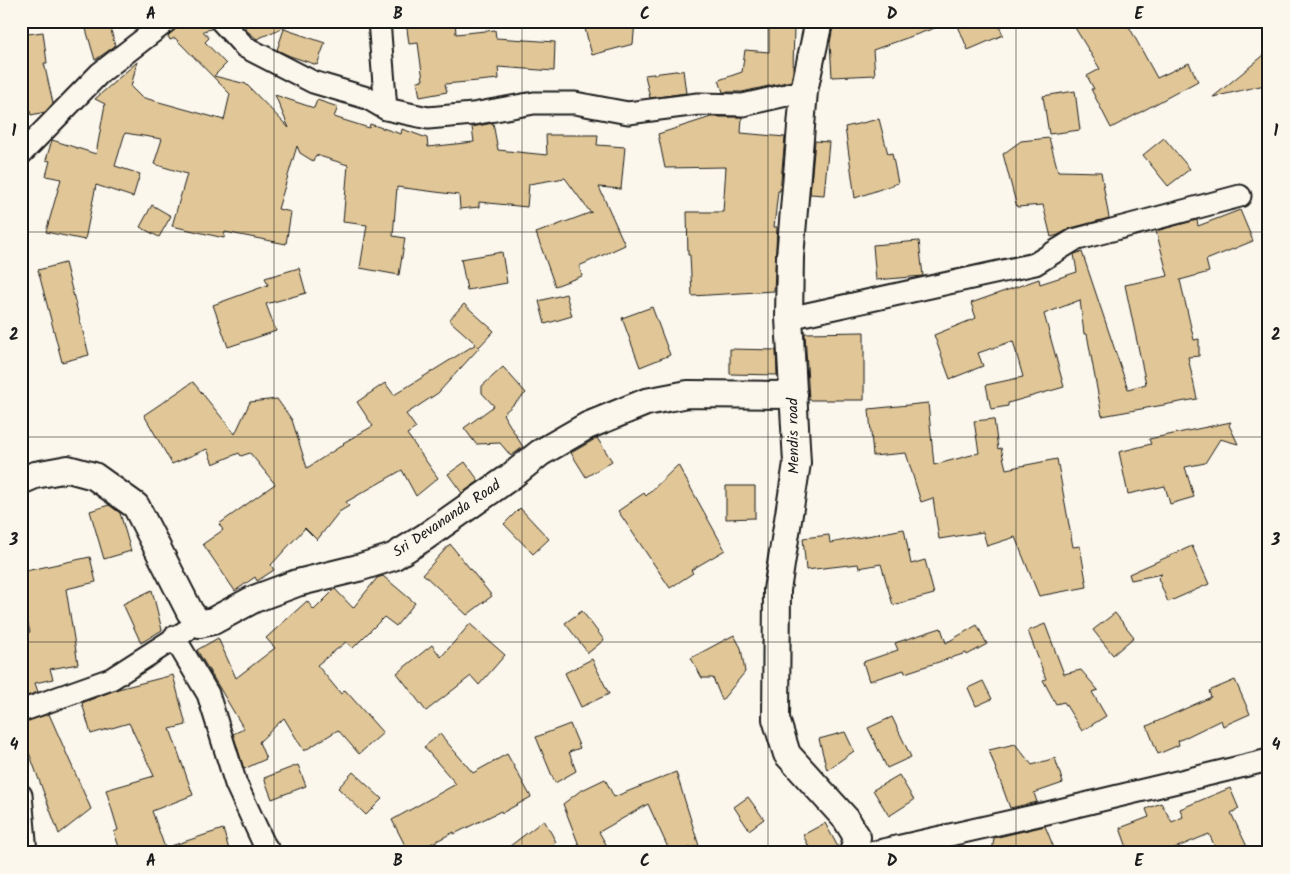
<svg xmlns="http://www.w3.org/2000/svg" width="1290" height="874" font-family="Kalam,sans-serif">
	<style>
		.building { fill: #e1c797; stroke: #1c1c1c }
		.lines { fill: none; stroke-linecap: round; stroke-linejoin: round }
		.minor-casing { stroke: #1c1c1c; stroke-width: 25 }
		.tertiary-casing { stroke: #1c1c1c; stroke-width: 30 }
		.minor { stroke: #fbf7ec; stroke-width: 21 }
		.tertiary { stroke: #fbf7ec; stroke-width: 26 }
		.grid { fill: none; stroke: #1c1c1c; stroke-width: 1; stroke-opacity: 0.55 }
		.labels { text-anchor: middle; dominant-baseline: central; stroke-width: 5; stroke-linejoin: round; paint-order: stroke }
		.street-label { font-size: 15px; fill: #1c1c1c; stroke: #fbf7ec }
		.neatline { fill: none; stroke: #1c1c1c; stroke-width: 2 }
		.grid-label { font-size: 16px; text-anchor: middle; font-weight: bold; fill: #1c1c1c }
	</style>
	<rect width="100%" height="100%" fill="#fbf7ec"/>
	<filter id="ink" filterUnits="userSpaceOnUse"><feTurbulence type="fractalNoise" baseFrequency=".02" numOctaves="2"/><feDisplacementMap in="SourceGraphic" scale="10" xChannelSelector="R" yChannelSelector="G"/><feConvolveMatrix kernelMatrix="1 2 1 2 8 2 1 2 1" color-interpolation-filters="sRGB"/></filter>
	<g filter="url(#ink)">
		<path class="building" d="M 179,21 L 209,21 L 211,29 L 203,31 L 209,38 L 205,42 L 226,64 L 214,76 L 246,84 L 289,128 L 275,95 L 314,108 L 317,100 L 338,107 L 334,117 L 369,128 L 370,124 L 401,134 L 402,129 L 427,138 L 428,147 L 474,142 L 472,127 L 493,123 L 498,150 L 547,155 L 546,135 L 598,135 L 597,145 L 625,147 L 621,189 L 599,187 L 625,245 L 579,266 L 582,276 L 555,286 L 536,233 L 592,212 L 590,212 L 565,178 L 529,184 L 527,207 L 479,202 L 479,207 L 460,209 L 459,195 L 397,187 L 393,236 L 405,238 L 399,275 L 360,268 L 367,225 L 343,222 L 348,165 L 316,155 L 313,161 L 300,153 L 297,146 L 278,209 L 291,212 L 286,244 L 225,232 L 224,238 L 172,226 L 187,174 L 154,164 L 162,139 L 125,133 L 115,166 L 140,174 L 133,197 L 96,185 L 85,240 L 46,232 L 61,179 L 46,176 L 50,161 L 46,160 L 52,140 L 96,154 L 105,104 L 95,99 L 137,62 L 131,87 L 141,97 L 224,120 L 230,94 L 175,38 L 170,40 L 168,36 L 178,26 Z
			M 243,21 L 298,21 L 257,39 L 246,30 Z
			M 406,21 L 455,21 L 456,34 L 495,30 L 496,38 L 555,42 L 554,71 L 498,67 L 499,79 L 445,84 L 447,92 L 420,97 L 417,81 L 423,80 L 418,43 L 409,44 Z
			M 583,21 L 635,21 L 633,44 L 592,55 Z
			M 834,21 L 946,21 L 946,24 L 873,50 L 875,75 L 832,77 L 830,43 Z
			M 956,21 L 997,21 L 1003,35 L 968,50 Z
			M 1071,21 L 1126,21 L 1157,78 L 1189,63 L 1198,81 L 1111,128 L 1091,89 L 1094,89 L 1087,76 L 1100,69 Z
			M 109,22 L 115,46 L 95,60 L 86,29 Z
			M 769,25 L 794,26 L 793,71 L 791,81 L 742,92 L 723,92 L 719,80 L 742,72 L 745,50 L 769,52 Z
			M 284,29 L 325,43 L 317,65 L 290,56 L 277,50 Z
			M 43,32 L 47,63 L 44,63 L 53,103 L 45,112 L 31,115 L 21,77 L 21,35 Z
			M 1269,51 L 1269,84 L 1213,97 Z
			M 683,70 L 686,93 L 650,98 L 645,75 Z
			M 1075,91 L 1080,130 L 1049,134 L 1043,96 Z
			M 711,117 L 742,117 L 741,133 L 785,137 L 780,191 L 778,191 L 774,227 L 777,227 L 774,291 L 692,296 L 690,255 L 688,255 L 687,212 L 723,212 L 726,167 L 665,168 L 658,134 Z
			M 879,119 L 888,154 L 892,153 L 898,183 L 855,198 L 845,127 Z
			M 1049,138 L 1058,171 L 1101,172 L 1109,218 L 1071,228 L 1058,235 L 1051,237 L 1043,205 L 1017,207 L 1003,154 L 1021,141 Z
			M 1164,138 L 1190,169 L 1168,186 L 1143,155 Z
			M 815,141 L 829,142 L 824,195 L 810,194 Z
			M 152,205 L 171,216 L 159,237 L 140,227 Z
			M 1240,210 L 1253,241 L 1206,260 L 1209,272 L 1180,280 L 1194,340 L 1199,339 L 1199,356 L 1188,357 L 1197,399 L 1102,416 L 1087,334 L 1084,334 L 1080,300 L 1044,314 L 1064,387 L 1008,403 L 1008,406 L 991,409 L 986,385 L 1023,377 L 1013,341 L 978,353 L 983,366 L 950,379 L 934,335 L 976,318 L 971,303 L 1039,279 L 1040,284 L 1077,272 L 1074,254 L 1082,252 L 1128,389 L 1146,384 L 1125,285 L 1168,276 L 1156,231 L 1197,220 L 1198,226 Z
			M 919,241 L 923,276 L 876,280 L 873,245 Z
			M 502,252 L 507,283 L 467,290 L 461,259 Z
			M 65,263 L 89,355 L 62,362 L 38,270 Z
			M 299,268 L 306,293 L 266,304 L 276,331 L 228,347 L 213,305 L 268,285 L 265,278 Z
			M 566,294 L 572,316 L 545,324 L 539,301 Z
			M 464,304 L 494,331 L 479,347 L 477,346 L 479,348 L 438,393 L 406,414 L 416,428 L 407,434 L 438,478 L 416,496 L 402,470 L 346,502 L 349,506 L 339,512 L 317,540 L 305,528 L 271,565 L 274,570 L 257,581 L 255,577 L 235,591 L 203,544 L 223,530 L 219,524 L 275,484 L 250,453 L 241,456 L 239,453 L 213,464 L 207,449 L 172,464 L 144,415 L 193,382 L 235,434 L 250,402 L 277,399 L 292,420 L 307,468 L 344,444 L 343,443 L 373,426 L 357,402 L 385,383 L 394,395 L 476,344 L 449,320 Z
			M 652,307 L 670,355 L 640,367 L 622,318 Z
			M 864,332 L 864,400 L 809,400 L 805,333 Z
			M 730,349 L 776,350 L 777,375 L 730,374 Z
			M 503,367 L 526,393 L 503,414 L 523,447 L 511,456 L 500,443 L 476,444 L 464,428 L 494,406 L 482,393 L 482,386 Z
			M 928,403 L 934,465 L 979,453 L 974,421 L 994,419 L 998,449 L 1001,448 L 1006,469 L 1057,459 L 1073,547 L 1080,546 L 1087,587 L 1039,596 L 1015,537 L 987,546 L 983,532 L 939,539 L 933,498 L 921,502 L 906,453 L 873,456 L 869,409 Z
			M 1231,422 L 1229,425 L 1238,444 L 1220,439 L 1205,463 L 1185,467 L 1194,497 L 1170,504 L 1165,486 L 1128,494 L 1119,452 L 1151,444 L 1149,439 Z
			M 597,438 L 612,461 L 586,477 L 571,453 Z
			M 465,462 L 479,481 L 462,493 L 448,474 Z
			M 678,465 L 725,550 L 691,570 L 693,573 L 670,588 L 618,511 L 644,493 L 646,496 Z
			M 726,486 L 755,486 L 755,518 L 726,519 Z
			M 109,505 L 120,513 L 131,551 L 104,559 L 90,511 Z
			M 520,508 L 549,539 L 533,554 L 504,524 Z
			M 904,529 L 911,564 L 925,560 L 934,594 L 893,605 L 881,564 L 859,568 L 858,564 L 806,570 L 803,538 L 829,535 L 830,543 Z
			M 450,544 L 492,596 L 467,615 L 423,574 Z
			M 1192,546 L 1209,584 L 1168,602 L 1158,578 L 1162,574 L 1131,580 L 1129,574 Z
			M 90,557 L 96,582 L 66,589 L 78,664 L 50,669 L 53,679 L 35,683 L 38,692 L 21,698 L 21,634 L 30,632 L 21,596 L 21,572 Z
			M 383,576 L 415,603 L 396,626 L 384,617 L 353,648 L 346,642 L 317,665 L 341,694 L 345,690 L 383,733 L 359,754 L 338,730 L 304,751 L 284,718 L 259,742 L 266,759 L 244,769 L 233,734 L 244,729 L 197,650 L 218,638 L 236,678 L 275,648 L 266,638 L 307,601 L 314,610 L 335,589 L 353,608 L 377,578 Z
			M 152,590 L 162,630 L 141,643 L 123,604 Z
			M 582,611 L 604,640 L 588,653 L 565,623 Z
			M 1115,613 L 1134,637 L 1113,655 L 1093,630 Z
			M 470,624 L 505,655 L 479,685 L 471,676 L 426,711 L 397,673 L 432,645 L 441,657 Z
			M 1045,624 L 1064,674 L 1081,670 L 1098,690 L 1092,692 L 1106,716 L 1082,731 L 1064,702 L 1056,704 L 1043,680 L 1046,679 L 1028,631 Z
			M 977,625 L 987,644 L 967,655 L 966,653 L 905,673 L 904,670 L 869,681 L 863,662 L 898,650 L 895,643 L 941,628 L 946,643 Z
			M 734,635 L 741,648 L 745,672 L 722,700 L 713,678 L 702,678 L 691,658 Z
			M 592,659 L 609,694 L 581,707 L 565,673 Z
			M 173,675 L 186,725 L 170,729 L 193,795 L 152,811 L 165,848 L 223,829 L 230,853 L 121,853 L 114,832 L 118,830 L 106,790 L 154,776 L 129,723 L 91,734 L 82,703 L 118,689 Z
			M 1235,680 L 1250,714 L 1223,726 L 1221,720 L 1178,741 L 1179,745 L 1158,754 L 1147,726 L 1211,697 L 1209,691 Z
			M 983,681 L 992,699 L 976,706 L 968,688 Z
			M 49,714 L 91,809 L 59,834 L 21,731 L 21,723 Z
			M 892,717 L 911,757 L 887,768 L 868,728 Z
			M 570,724 L 580,748 L 569,752 L 576,771 L 555,783 L 536,737 Z
			M 845,732 L 854,751 L 827,770 L 819,739 Z
			M 440,734 L 473,773 L 507,754 L 531,797 L 502,813 L 501,811 L 454,834 L 454,832 L 413,853 L 409,853 L 392,820 L 456,784 L 424,747 Z
			M 1015,744 L 1032,765 L 1055,758 L 1063,783 L 1034,793 L 1037,802 L 1010,808 L 989,750 Z
			M 298,765 L 306,786 L 272,799 L 264,778 Z
			M 353,772 L 382,799 L 366,815 L 338,788 Z
			M 676,772 L 699,846 L 670,852 L 648,804 L 599,832 L 611,853 L 582,853 L 563,804 L 580,791 L 605,779 L 614,797 Z
			M 899,775 L 914,800 L 889,816 L 873,790 Z
			M 1230,788 L 1239,809 L 1231,813 L 1250,853 L 1218,853 L 1209,834 L 1163,853 L 1129,853 L 1120,828 L 1149,817 L 1146,809 L 1161,803 L 1172,822 L 1183,817 L 1180,809 Z
			M 748,797 L 764,819 L 749,830 L 734,807 Z
			M 544,820 L 556,842 L 542,853 L 501,853 Z
			M 825,823 L 838,847 L 828,853 L 812,853 L 803,835 Z
			M 1045,826 L 1056,853 L 992,853 L 994,838 Z"/>
		<g class="lines">
			<defs>
				<path id="minor" d="M 221,21 L 245,47 L 313,82 L 367,98 L 386,109 L 428,118 L 473,114 L 534,103 L 575,103 L 628,113 L 698,104 L 743,105 L 804,91
					M 379,21 L 386,109
					M 21,154 L 100,73 L 167,21
					M 789,318 L 1035,264 L 1074,240 L 1240,196
					M 174,637 L 208,694 L 236,784 L 264,844 L 270,853
					M 21,711 L 111,679 L 186,631
					M 21,795 L 26,853
					M 870,853 L 1047,813 L 1269,760"/>
				<path id="tertiary" d="M 819,21 L 804,91 L 790,257 L 789,318 L 797,463 L 777,590 L 776,719 L 787,754 L 846,819 L 857,837 L 853,853
					M 21,481 L 35,475 L 68,469 L 94,476 L 136,506 L 190,612 L 200,624 L 213,621 L 254,599 L 297,583 L 358,568 L 393,557 L 425,537 L 510,477 L 540,453 L 587,426 L 646,402 L 688,394 L 794,395"/>
			</defs>
			<use href="#minor" class="minor-casing"/>
			<use href="#tertiary" class="tertiary-casing"/>
			<use href="#minor" class="minor"/>
			<use href="#tertiary" class="tertiary"/>
		</g>
	</g>
	<path class="grid" d="M 274,21 L 274,853M 522,21 L 522,853M 768,21 L 768,853M 1016,21 L 1016,853M 21,232 L 1269,232M 21,437 L 1269,437M 21,642 L 1269,642"/>
	<g class="labels">
		<g class="street-label">
			<text transform="translate(794 436) rotate(-91)">Mendis road</text>
			<text transform="translate(447 519) rotate(-34)">Sri Devananda Road</text>
		</g>
	</g>
	<rect width="1290" height="874" fill="none" stroke="#fbf7ec" stroke-width="55"/>
	<rect x="28" y="28" width="1234" height="818" class="neatline"/>
	<g class="grid-label">
		<text x="151" y="19">A</text>
		<text x="398" y="19">B</text>
		<text x="645" y="19">C</text>
		<text x="892" y="19">D</text>
		<text x="1139" y="19">E</text>
		<text x="14" y="136">1</text>
		<text x="1276" y="136">1</text>
		<text x="14" y="340">2</text>
		<text x="1276" y="340">2</text>
		<text x="14" y="545">3</text>
		<text x="1276" y="545">3</text>
		<text x="14" y="750">4</text>
		<text x="1276" y="750">4</text>
		<text x="151" y="866">A</text>
		<text x="398" y="866">B</text>
		<text x="645" y="866">C</text>
		<text x="892" y="866">D</text>
		<text x="1139" y="866">E</text>
	</g>
</svg>
